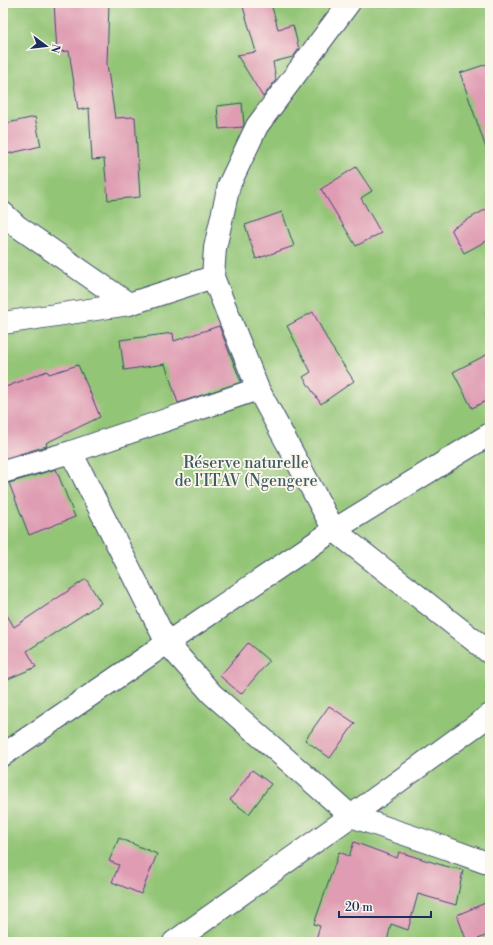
<svg xmlns="http://www.w3.org/2000/svg" width="493" height="945" font-family="'Libre Bodoni',serif">
	<style>
		.green { fill: #93c576; stroke: #577a6a }
		.building { fill: #df9cb2 }
		.lines { fill: none; stroke-linecap: round; stroke-linejoin: round }
		.minor-casing { stroke: #3b496c; stroke-width: 24 }
		.minor { stroke: #fff; stroke-width: 22 }
		.labels { text-anchor: middle; dominant-baseline: central; stroke-width: 3.5; stroke-linejoin: round; paint-order: stroke }
		.park-label { font-size: 16px; fill: #3f5c65; stroke: #fbf7ec }
	</style>
	<rect width="100%" height="100%" fill="#fbf7ec"/>
	<filter id="ink" filterUnits="userSpaceOnUse"><feTurbulence type="fractalNoise" baseFrequency=".025" numOctaves="2"/><feDisplacementMap in="SourceGraphic" scale="8" xChannelSelector="R" yChannelSelector="G"/><feConvolveMatrix kernelMatrix="1 2 1 2 8 2 1 2 1" color-interpolation-filters="sRGB"/></filter>
	<filter id="wash" filterUnits="userSpaceOnUse"><feTurbulence type="fractalNoise" baseFrequency=".012" numOctaves="4" result="noise"/><feDisplacementMap in="SourceGraphic" scale="16" xChannelSelector="R" yChannelSelector="G"/><feGaussianBlur stdDeviation="0.9" result="paint"/><feColorMatrix in="noise" values="0 0 0 0 0 0 0 0 0 0 0 0 0 0 0 0 0 1.4 0 .05"/><feComposite in="paint" operator="in"/></filter>
	<g filter="url(#wash)">
		<rect width="100%" height="100%" fill="#f3dabc"/>
		<path class="green" d="M 3,3 L 490,3 L 490,942 L 3,942 Z"/>
		<g id="blocks">
			<path class="building" d="M 54,3 L 109,3 L 107,64 L 115,118 L 135,117 L 140,197 L 108,200 L 104,159 L 92,160 L 89,108 L 78,110 L 69,51 L 57,52 Z
				M 242,3 L 271,3 L 278,29 L 293,25 L 299,49 L 293,57 L 273,62 L 276,80 L 263,97 L 237,55 L 256,52 Z
				M 490,63 L 490,147 L 486,148 L 460,73 Z
				M 242,103 L 244,125 L 243,127 L 219,129 L 217,106 Z
				M 35,117 L 41,146 L 3,155 L 3,124 Z
				M 356,167 L 372,191 L 361,198 L 381,233 L 356,246 L 321,189 Z
				M 490,207 L 490,239 L 464,253 L 451,229 Z
				M 282,212 L 294,246 L 256,259 L 245,225 Z
				M 313,312 L 329,343 L 354,381 L 321,404 L 303,377 L 311,372 L 287,326 Z
				M 219,326 L 241,382 L 178,403 L 165,364 L 124,370 L 120,340 L 173,333 L 174,341 Z
				M 490,353 L 490,399 L 472,408 L 453,372 Z
				M 78,365 L 90,392 L 100,417 L 46,443 L 47,446 L 3,459 L 3,388 L 47,371 L 49,374 Z
				M 56,469 L 75,517 L 29,535 L 9,483 Z
				M 86,579 L 101,603 L 27,651 L 36,667 L 3,681 L 3,608 L 14,627 Z
				M 248,643 L 269,661 L 241,694 L 220,676 Z
				M 329,706 L 355,723 L 330,758 L 305,740 Z
				M 252,770 L 271,784 L 249,814 L 230,800 Z
				M 119,838 L 157,854 L 141,894 L 112,882 L 119,865 L 109,861 Z
				M 354,842 L 397,858 L 399,852 L 445,866 L 463,870 L 456,905 L 418,894 L 408,930 L 391,924 L 387,942 L 315,942 L 320,926 L 314,924 L 339,852 L 349,856 Z
				M 490,901 L 490,934 L 471,942 L 467,942 L 457,915 Z"/>
		</g>
	</g>
	<g filter="url(#ink)">
		<use href="#blocks" fill-opacity="0" stroke="#3b496c" stroke-width="1"/>
		<g class="lines">
			<defs>
				<path id="minor" d="M 349,3 L 257,126 L 229,185 L 215,248 L 213,277 L 258,389 L 334,530 L 490,653
					M 3,213 L 17,226 L 129,304
					M 3,323 L 129,304 L 213,277
					M 71,452 L 167,643 L 212,694 L 351,816 L 440,846 L 490,864
					M 3,472 L 71,452 L 258,389
					M 3,755 L 167,643 L 334,530 L 490,434
					M 174,942 L 351,816 L 490,715"/>
			</defs>
			<use href="#minor" class="minor-casing"/>
			<use href="#minor" class="minor"/>
		</g>
	</g>
	<g class="labels">
		<g class="park-label">
			<text x="246" y="463">Réserve naturelle<tspan x="246" dy="18">de l'ITAV (Ngengere</tspan></text>
		</g>
	</g>
	<rect width="493" height="945" fill="none" stroke="#fbf7ec" stroke-width="16"/>
	<g transform="translate(46 46) rotate(105)" stroke="#fbf7ec" stroke-width="3" paint-order="stroke">
	<path d="M0-3L7 15L0 10L-7 15Z" fill="#1b2f5e"/>
	<text y="-6" font-size="11" font-weight="bold" text-anchor="middle" fill="#1b2f5e">N</text>
	</g>
	<path d="M339 911v6h92v-6" fill="none" stroke="#1b2f5e" stroke-width="2"/>
	<text x="345" y="911" font-size="12" fill="#1b2f5e" stroke="#fbf7ec" stroke-width="3" paint-order="stroke">20 m</text>
</svg>
